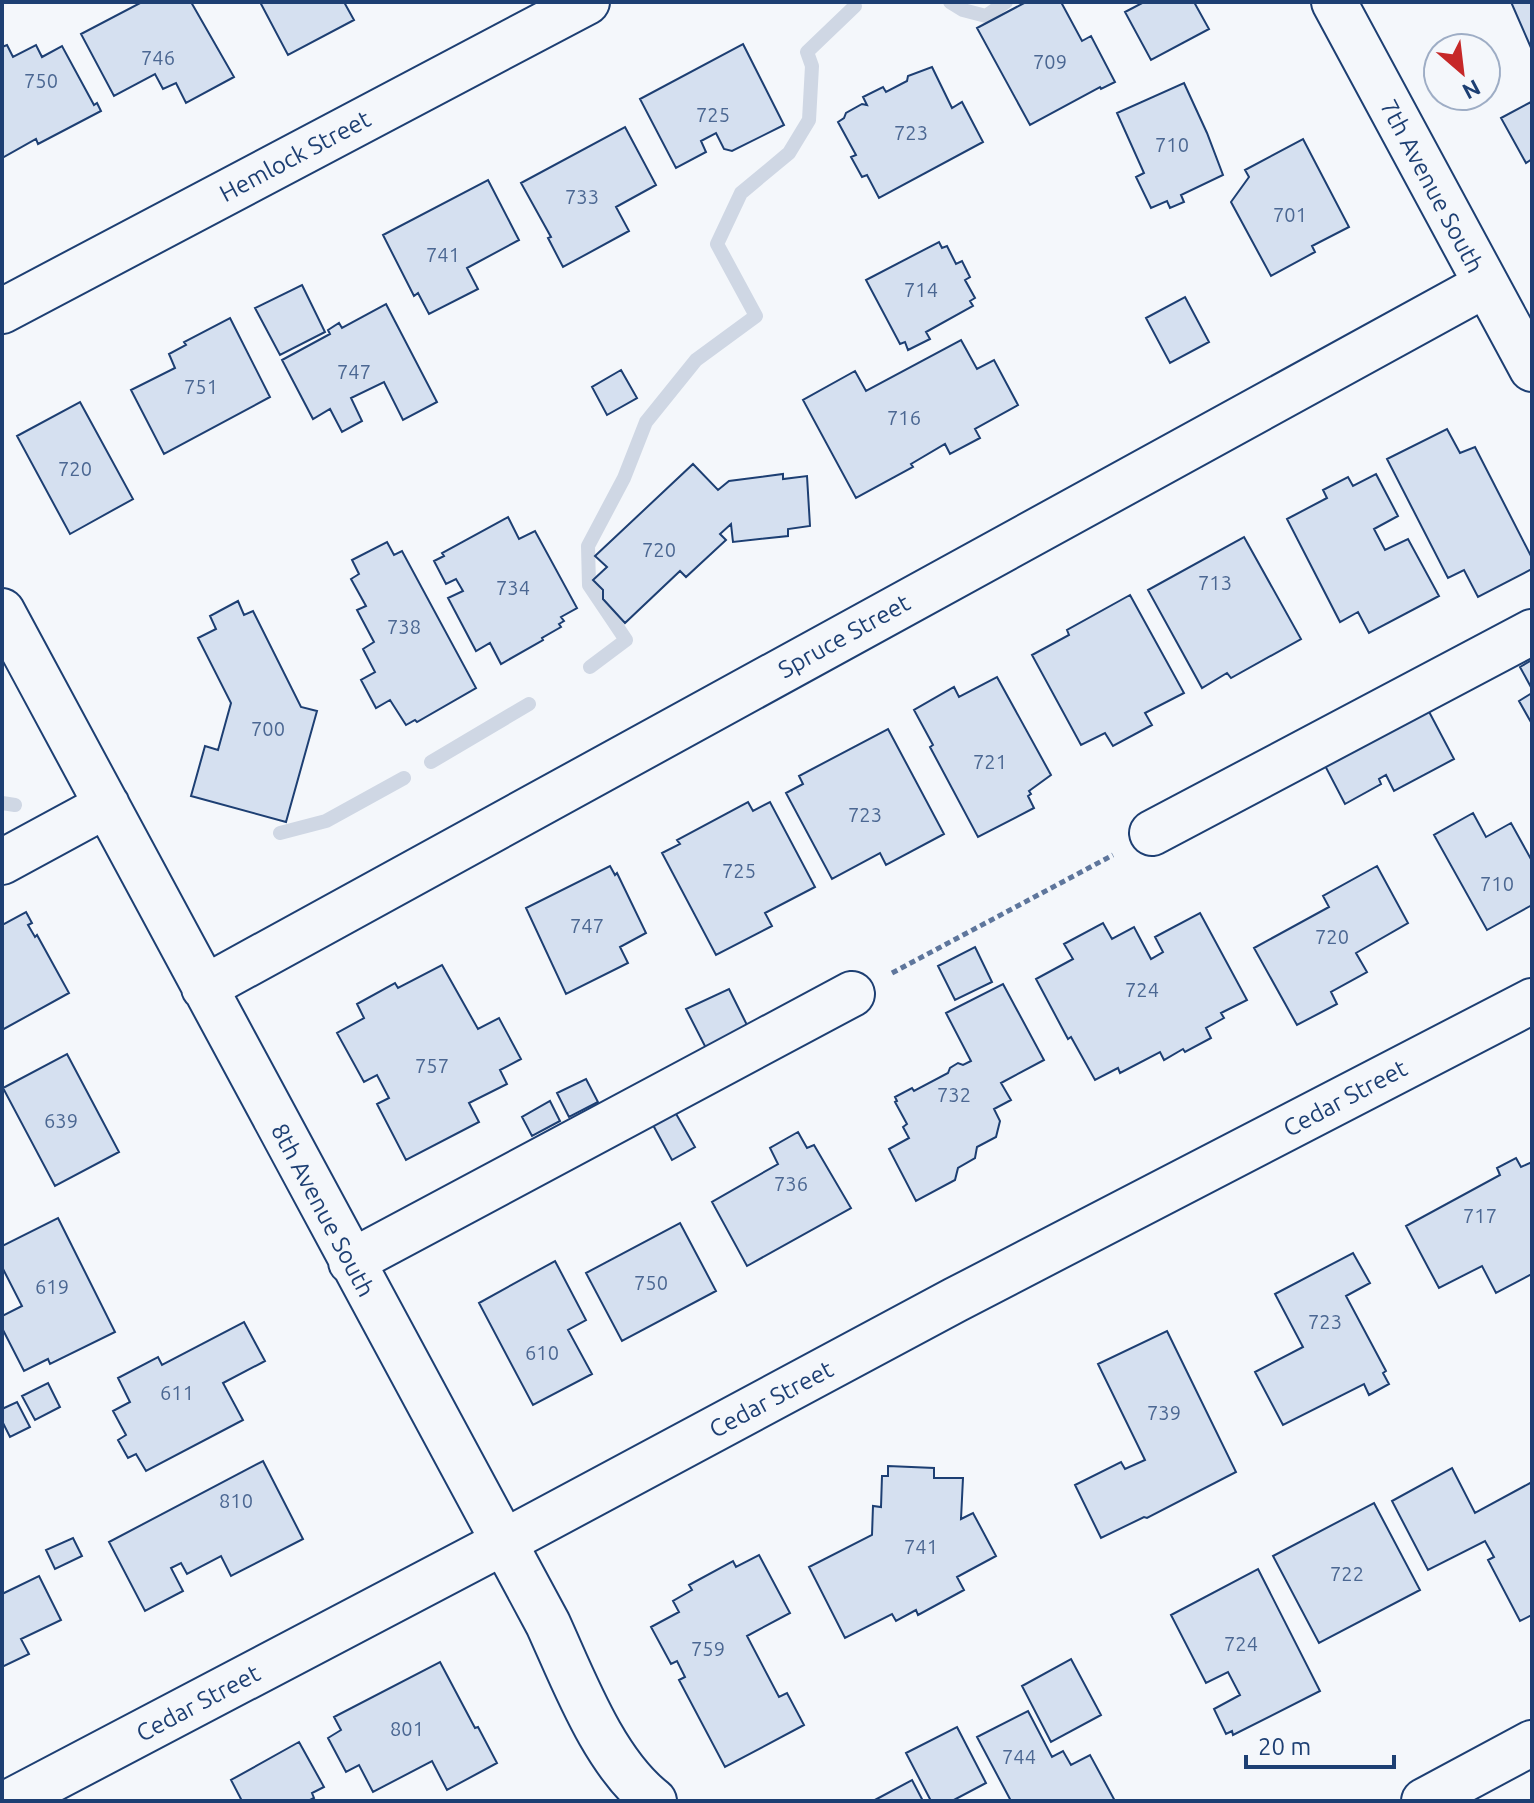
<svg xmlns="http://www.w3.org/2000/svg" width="1534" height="1803" font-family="Ubuntu,sans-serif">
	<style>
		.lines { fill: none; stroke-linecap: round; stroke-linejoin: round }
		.stream { stroke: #cfd7e4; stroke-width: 14 }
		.building { fill: #d5e0f0; stroke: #1d3f73; stroke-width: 2 }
		.minor-casing { stroke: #1d3f73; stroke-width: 48 }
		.path { stroke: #5e769c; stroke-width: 5; stroke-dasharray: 6 4; stroke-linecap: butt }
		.minor { stroke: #f4f7fb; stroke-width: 44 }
		.labels { text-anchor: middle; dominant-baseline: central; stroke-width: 6; stroke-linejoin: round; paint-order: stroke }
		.number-label { font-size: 20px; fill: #4b6792 }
		.street-label { font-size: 24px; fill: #1d3f73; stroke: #f4f7fb }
	</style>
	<rect width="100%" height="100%" fill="#f4f7fb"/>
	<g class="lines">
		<path class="stream" d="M 950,2 L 963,10 L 986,16 L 1006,2
			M 590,667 L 626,640 L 589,585 L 588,546 L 624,478 L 646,422 L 696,360 L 756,316 L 717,244 L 741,193 L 789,153 L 809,120 L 812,66 L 807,52 L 855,6
			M 431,762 L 529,704
			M 2,803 L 15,805
			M 280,833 L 326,821 L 404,778"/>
	</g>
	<path class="building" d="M 142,2 L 191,2 L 234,77 L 186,103 L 176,83 L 163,89 L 155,74 L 114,96 L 81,34 Z
		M 260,2 L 344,2 L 354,20 L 288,55 Z
		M 1026,2 L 1061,2 L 1082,41 L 1091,36 L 1115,82 L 1101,89 L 1100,87 L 1030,125 L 977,28 Z
		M 1144,2 L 1194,2 L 1209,29 L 1151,60 L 1125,12 Z
		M 1511,2 L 1532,2 L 1532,50 Z
		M 743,44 L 784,125 L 732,151 L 724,149 L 716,133 L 701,141 L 706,152 L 676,168 L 640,99 Z
		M 7,45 L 13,57 L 36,45 L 42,57 L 62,46 L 94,105 L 97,103 L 101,111 L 38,144 L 36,139 L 2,158 L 2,47 Z
		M 932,67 L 952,108 L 962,102 L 983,142 L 879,198 L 867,175 L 862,177 L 851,157 L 856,155 L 838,122 L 844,118 L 846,113 L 862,104 L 867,105 L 863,97 L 883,87 L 886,92 L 907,81 L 908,76 Z
		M 1184,83 L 1207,133 L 1223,175 L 1181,195 L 1184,202 L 1170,208 L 1167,201 L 1151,208 L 1136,177 L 1144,173 L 1117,113 Z
		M 1531,102 L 1532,159 L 1526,163 L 1501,118 Z
		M 625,127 L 656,185 L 616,207 L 629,231 L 563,267 L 548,238 L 551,237 L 521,183 Z
		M 1303,139 L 1349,227 L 1312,246 L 1315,252 L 1271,276 L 1231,202 L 1249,177 L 1245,170 Z
		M 488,180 L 519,240 L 467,268 L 478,289 L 429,314 L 418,293 L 414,296 L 383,235 Z
		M 939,242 L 942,248 L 947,246 L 956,264 L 962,261 L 970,277 L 965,280 L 975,298 L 970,301 L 973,306 L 926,332 L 930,339 L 908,350 L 905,342 L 900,344 L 866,280 Z
		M 302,285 L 325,332 L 280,355 L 255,308 Z
		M 1185,297 L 1209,342 L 1170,363 L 1146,318 Z
		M 386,304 L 437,402 L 403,420 L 384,382 L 351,398 L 362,421 L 342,432 L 330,409 L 313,419 L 282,360 L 330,334 L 328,330 L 339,323 L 342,328 Z
		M 230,318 L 270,397 L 164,454 L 131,390 L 175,368 L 169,354 L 186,345 L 184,342 Z
		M 961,340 L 977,369 L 994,360 L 1018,405 L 975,429 L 980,438 L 950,454 L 945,444 L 911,464 L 913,467 L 856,498 L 803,400 L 855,371 L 866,391 Z
		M 621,370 L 637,398 L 607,415 L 592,387 Z
		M 80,402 L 133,499 L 70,534 L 17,436 Z
		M 1447,429 L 1460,453 L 1475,447 L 1532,558 L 1532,569 L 1478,597 L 1464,570 L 1448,578 L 1387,459 Z
		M 693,464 L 718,490 L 729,481 L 783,474 L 783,479 L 807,476 L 810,526 L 788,529 L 788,536 L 733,542 L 731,524 L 720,534 L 726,540 L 686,577 L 680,571 L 625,623 L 603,599 L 603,590 L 593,580 L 607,567 L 595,556 Z
		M 1376,474 L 1398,516 L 1374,529 L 1385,550 L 1408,539 L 1439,596 L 1369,633 L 1358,612 L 1340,622 L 1287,519 L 1327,498 L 1323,490 L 1348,477 L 1353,486 Z
		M 508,517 L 519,539 L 535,531 L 577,608 L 561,617 L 564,621 L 559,624 L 561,627 L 542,638 L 543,640 L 501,664 L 490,643 L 476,651 L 448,598 L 463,591 L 456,579 L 446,584 L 434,561 L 444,556 L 442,553 Z
		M 1244,537 L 1301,639 L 1231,678 L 1227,673 L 1202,688 L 1148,590 Z
		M 387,542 L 394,555 L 402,551 L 476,688 L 417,722 L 415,720 L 406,725 L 390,700 L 376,708 L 361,680 L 375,672 L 363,649 L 374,642 L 357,610 L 366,606 L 351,579 L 359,574 L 352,560 Z
		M 1130,595 L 1184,693 L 1145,713 L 1152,725 L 1113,746 L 1105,733 L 1081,745 L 1032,655 L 1069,635 L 1067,630 Z
		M 238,601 L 244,615 L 253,611 L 301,707 L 317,711 L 286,822 L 191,796 L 205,746 L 218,750 L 231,703 L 198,638 L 216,629 L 210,616 Z
		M 1532,660 L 1532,689 L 1520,667 Z
		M 997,677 L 1051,775 L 1029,791 L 1031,794 L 1028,796 L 1034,808 L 978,837 L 930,747 L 933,745 L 914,710 L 954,687 L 959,697 Z
		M 1532,693 L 1532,724 L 1519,701 Z
		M 1426,706 L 1454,759 L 1394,791 L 1386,775 L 1379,779 L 1381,784 L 1345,804 L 1320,756 Z
		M 888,729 L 944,834 L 886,865 L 880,853 L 832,879 L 786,793 L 803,784 L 799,776 Z
		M 748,802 L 753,811 L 770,802 L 815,887 L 765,913 L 772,926 L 716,955 L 662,853 L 680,844 L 677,840 Z
		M 1473,813 L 1486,837 L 1511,823 L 1532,861 L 1532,905 L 1487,930 L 1434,835 Z
		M 610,866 L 615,875 L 617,873 L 646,933 L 620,947 L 628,963 L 566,994 L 526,908 Z
		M 1377,866 L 1408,923 L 1356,953 L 1367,972 L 1331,992 L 1337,1004 L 1297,1025 L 1254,948 L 1329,907 L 1323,896 Z
		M 26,912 L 32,923 L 28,925 L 35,937 L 37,935 L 69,993 L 2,1030 L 2,925 Z
		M 1200,913 L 1247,1000 L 1221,1013 L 1224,1018 L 1206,1028 L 1211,1038 L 1185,1052 L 1183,1049 L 1164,1060 L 1160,1052 L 1120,1073 L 1118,1068 L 1095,1080 L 1071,1037 L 1068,1039 L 1036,979 L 1073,959 L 1064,944 L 1103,923 L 1112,939 L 1134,927 L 1151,959 L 1163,952 L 1155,937 Z
		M 975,947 L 992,982 L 955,1000 L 938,966 Z
		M 442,965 L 478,1029 L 499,1018 L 521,1059 L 500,1070 L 507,1084 L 469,1103 L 479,1122 L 406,1160 L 377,1104 L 389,1098 L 377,1075 L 364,1082 L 337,1033 L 364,1018 L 357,1004 L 395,983 L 398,988 Z
		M 1003,984 L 1044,1060 L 1001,1083 L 1011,1100 L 994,1109 L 1000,1121 L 996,1137 L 977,1147 L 975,1158 L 958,1168 L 955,1180 L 916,1201 L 889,1149 L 909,1138 L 903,1127 L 907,1124 L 895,1102 L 897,1101 L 895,1097 L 912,1088 L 914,1091 L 948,1073 L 950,1068 L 958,1063 L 963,1065 L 971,1061 L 946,1013 Z
		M 729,989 L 751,1033 L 709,1054 L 686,1009 Z
		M 67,1054 L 119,1152 L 55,1186 L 3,1088 Z
		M 586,1079 L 598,1102 L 569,1117 L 557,1093 Z
		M 550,1101 L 560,1121 L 532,1136 L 522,1117 Z
		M 675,1112 L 695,1147 L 672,1160 L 653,1125 Z
		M 798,1132 L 807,1148 L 814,1145 L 851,1208 L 747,1266 L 712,1202 L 778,1164 L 770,1148 Z
		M 1516,1158 L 1521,1167 L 1532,1162 L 1532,1274 L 1496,1293 L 1482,1266 L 1439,1288 L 1406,1226 L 1500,1175 L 1497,1168 Z
		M 58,1218 L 115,1332 L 50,1364 L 48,1359 L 24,1371 L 2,1328 L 2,1316 L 22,1306 L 2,1267 L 2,1246 Z
		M 680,1223 L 716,1291 L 622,1341 L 586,1273 Z
		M 1353,1253 L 1370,1283 L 1346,1296 L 1386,1371 L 1383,1373 L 1389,1384 L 1369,1395 L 1364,1384 L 1283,1425 L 1255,1372 L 1303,1347 L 1275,1294 Z
		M 555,1261 L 586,1320 L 568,1330 L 592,1374 L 533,1405 L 479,1303 Z
		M 244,1322 L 265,1361 L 223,1383 L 243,1420 L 146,1471 L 136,1454 L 128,1458 L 118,1440 L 126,1435 L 113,1411 L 130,1402 L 118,1378 L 158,1357 L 162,1365 Z
		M 1167,1331 L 1236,1472 L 1147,1518 L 1144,1517 L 1101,1538 L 1075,1485 L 1121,1462 L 1125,1469 L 1145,1460 L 1098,1364 Z
		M 48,1383 L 60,1407 L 35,1420 L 22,1396 Z
		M 17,1402 L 30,1427 L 10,1437 L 2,1421 L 2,1409 Z
		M 263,1461 L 303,1539 L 231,1576 L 221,1556 L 187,1574 L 181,1563 L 171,1568 L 183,1591 L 145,1611 L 109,1542 Z
		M 888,1466 L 934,1468 L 934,1478 L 963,1478 L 961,1519 L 973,1513 L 996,1556 L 957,1577 L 964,1590 L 918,1615 L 916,1610 L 896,1621 L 892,1614 L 845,1638 L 809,1567 L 872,1535 L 873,1506 L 881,1507 L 882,1476 L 888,1476 Z
		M 1452,1468 L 1475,1513 L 1532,1482 L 1532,1615 L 1520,1621 L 1488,1560 L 1494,1557 L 1485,1541 L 1428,1570 L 1392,1501 Z
		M 1374,1503 L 1420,1590 L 1319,1643 L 1273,1556 Z
		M 73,1538 L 82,1556 L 55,1569 L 46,1550 Z
		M 759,1555 L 790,1613 L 747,1636 L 779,1697 L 787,1693 L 804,1725 L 725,1767 L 679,1680 L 685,1677 L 677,1661 L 671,1664 L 651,1627 L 679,1612 L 673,1601 L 692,1590 L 689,1585 L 733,1561 L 736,1567 Z
		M 1258,1569 L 1320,1691 L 1233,1735 L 1232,1731 L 1226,1734 L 1214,1709 L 1240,1695 L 1228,1672 L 1206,1683 L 1171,1615 Z
		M 39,1576 L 61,1620 L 21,1639 L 29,1654 L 2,1667 L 2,1594 Z
		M 1071,1659 L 1101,1715 L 1051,1742 L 1022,1686 Z
		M 440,1662 L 475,1728 L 478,1727 L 497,1763 L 447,1790 L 432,1761 L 373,1792 L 359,1765 L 346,1772 L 328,1738 L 341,1730 L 334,1717 Z
		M 1028,1711 L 1052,1757 L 1063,1751 L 1071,1765 L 1090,1755 L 1115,1801 L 1011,1801 L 977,1737 Z
		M 957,1727 L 986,1783 L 952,1801 L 931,1801 L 906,1753 Z
		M 299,1742 L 324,1787 L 312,1793 L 314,1798 L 308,1801 L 242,1801 L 231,1780 Z
		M 912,1780 L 923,1801 L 873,1801 Z"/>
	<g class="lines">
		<defs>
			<path id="minor" d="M 1334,2 L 1532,369
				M 2,311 L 587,2
				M 2,611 L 548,1624 C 574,1681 604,1762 654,1801
				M 1152,833 L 1532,632
				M 2,862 L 107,805
				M 204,988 L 1485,285
				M 351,1262 L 852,994
				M 11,1801 L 502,1543 L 955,1300 L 1532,1001
				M 1424,1801 L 1532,1743"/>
		</defs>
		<use href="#minor" class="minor-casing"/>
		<path class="path" d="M 892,973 L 1113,855"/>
		<use href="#minor" class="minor"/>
	</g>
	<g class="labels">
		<g class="number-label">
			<text x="158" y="57">746</text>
			<text x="1050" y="61">709</text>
			<text x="41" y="80">750</text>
			<text x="713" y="114">725</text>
			<text x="911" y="132">723</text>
			<text x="1172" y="144">710</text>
			<text x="582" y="196">733</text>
			<text x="1290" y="214">701</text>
			<text x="443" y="254">741</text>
			<text x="921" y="289">714</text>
			<text x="354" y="371">747</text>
			<text x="201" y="386">751</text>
			<text x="904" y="417">716</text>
			<text x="75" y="468">720</text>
			<text x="659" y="549">720</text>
			<text x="1215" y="582">713</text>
			<text x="513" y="587">734</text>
			<text x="404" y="626">738</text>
			<text x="268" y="728">700</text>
			<text x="990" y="761">721</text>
			<text x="865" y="814">723</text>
			<text x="739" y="870">725</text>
			<text x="1497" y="883">710</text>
			<text x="587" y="925">747</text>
			<text x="1332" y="936">720</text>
			<text x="1142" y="989">724</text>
			<text x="432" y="1065">757</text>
			<text x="954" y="1094">732</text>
			<text x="61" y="1120">639</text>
			<text x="791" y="1183">736</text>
			<text x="1480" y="1215">717</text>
			<text x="651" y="1282">750</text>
			<text x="52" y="1286">619</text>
			<text x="1325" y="1321">723</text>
			<text x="542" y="1352">610</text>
			<text x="177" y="1392">611</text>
			<text x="1164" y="1412">739</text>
			<text x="236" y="1500">810</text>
			<text x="921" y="1546">741</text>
			<text x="1347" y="1573">722</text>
			<text x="1241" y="1643">724</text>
			<text x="708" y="1648">759</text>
			<text x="407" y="1728">801</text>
			<text x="1019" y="1756">744</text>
		</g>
		<g class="street-label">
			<text transform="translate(295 156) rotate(-28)">Hemlock Street</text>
			<text transform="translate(1432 186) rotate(62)">7th Avenue South</text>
			<text transform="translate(844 636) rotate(-29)">Spruce Street</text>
			<text transform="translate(1345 1098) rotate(-28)">Cedar Street</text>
			<text transform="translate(323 1210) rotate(62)">8th Avenue South</text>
			<text transform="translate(771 1399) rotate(-28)">Cedar Street</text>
			<text transform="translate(198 1703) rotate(-28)">Cedar Street</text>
		</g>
	</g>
	<rect width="1534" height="1803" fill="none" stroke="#1d3f73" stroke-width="8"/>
	<g transform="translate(1462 72) rotate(152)"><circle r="38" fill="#f4f7fb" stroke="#9eadc5" stroke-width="2"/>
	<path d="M0-6L14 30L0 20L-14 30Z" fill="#c62828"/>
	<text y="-12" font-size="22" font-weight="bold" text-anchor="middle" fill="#1d3f73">N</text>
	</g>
	<path d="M1246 1755v12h148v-12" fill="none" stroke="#1d3f73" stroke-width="4"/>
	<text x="1258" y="1755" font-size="24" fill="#1d3f73" stroke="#f4f7fb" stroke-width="6" paint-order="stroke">20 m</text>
</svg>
